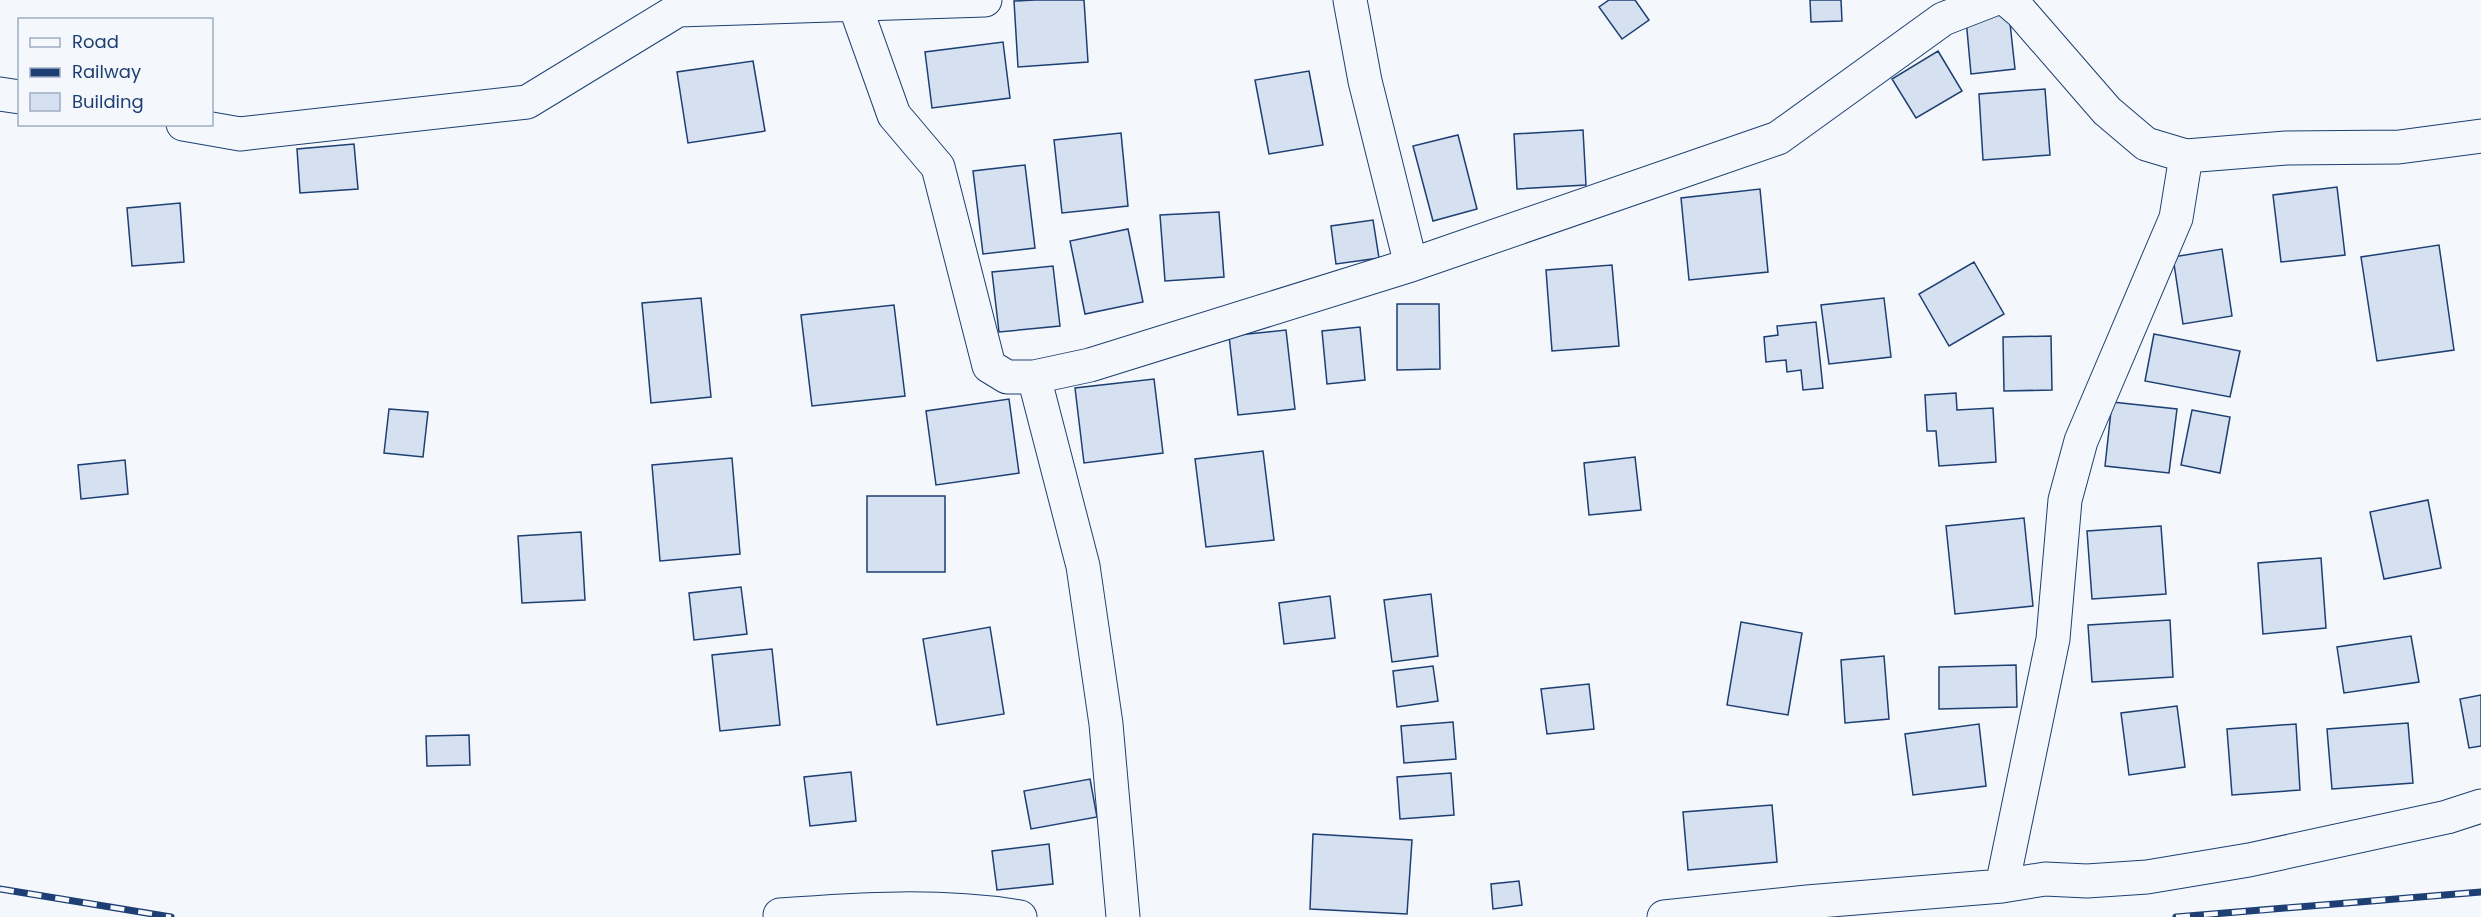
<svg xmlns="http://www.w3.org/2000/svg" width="2481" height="917" font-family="Poppins,sans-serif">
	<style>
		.building { fill: #d5e0f0; stroke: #1d3f73; stroke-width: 1.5 }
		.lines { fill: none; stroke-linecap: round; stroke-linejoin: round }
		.minor-casing { stroke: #1d3f73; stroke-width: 35 }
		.minor { stroke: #f4f7fb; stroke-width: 33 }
		.rail-casing { stroke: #1d3f73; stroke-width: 7 }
		.rail { stroke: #f4f7fb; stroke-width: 4.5; stroke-dasharray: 14; stroke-linecap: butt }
	</style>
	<rect width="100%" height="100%" fill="#f4f7fb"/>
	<path class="building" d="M 1035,0 L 1084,0 L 1088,62 L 1018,67 L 1014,1 Z
		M 1609,0 L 1635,0 L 1649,20 L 1622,39 L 1599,7 Z
		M 1810,0 L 1841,0 L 1842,21 L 1811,22 Z
		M 2009,14 L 2015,69 L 1971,74 L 1966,19 Z
		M 1003,42 L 1010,98 L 932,108 L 925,52 Z
		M 1938,51 L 1962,91 L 1916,118 L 1892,79 Z
		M 753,61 L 765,131 L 688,143 L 677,72 Z
		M 1309,71 L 1323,145 L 1269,154 L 1255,80 Z
		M 2045,89 L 2050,155 L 1983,160 L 1979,94 Z
		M 1583,130 L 1586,185 L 1517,189 L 1514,134 Z
		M 1121,133 L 1128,206 L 1062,213 L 1054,140 Z
		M 1458,135 L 1477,209 L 1433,221 L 1413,146 Z
		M 354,144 L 358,189 L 300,193 L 297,149 Z
		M 1025,165 L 1035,248 L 983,254 L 973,171 Z
		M 2337,187 L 2345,255 L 2281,262 L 2273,195 Z
		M 1760,189 L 1768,272 L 1689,280 L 1681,198 Z
		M 180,203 L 184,262 L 132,266 L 127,208 Z
		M 1219,212 L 1224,277 L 1165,281 L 1160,215 Z
		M 1373,220 L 1379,258 L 1336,264 L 1331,226 Z
		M 1128,229 L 1143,302 L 1085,314 L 1070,241 Z
		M 2439,245 L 2454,350 L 2377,361 L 2361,257 Z
		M 2222,249 L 2232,316 L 2183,324 L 2173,257 Z
		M 1974,262 L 2004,314 L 1949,346 L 1919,294 Z
		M 1612,265 L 1619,346 L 1552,351 L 1546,270 Z
		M 1053,266 L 1060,326 L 999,332 L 992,272 Z
		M 701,298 L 711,397 L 651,403 L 642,303 Z
		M 1884,298 L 1891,357 L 1829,364 L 1821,305 Z
		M 1397,304 L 1439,304 L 1440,369 L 1397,370 Z
		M 894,305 L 905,396 L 812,406 L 801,315 Z
		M 1816,322 L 1823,388 L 1803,390 L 1801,370 L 1787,372 L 1786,360 L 1766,362 L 1764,337 L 1778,335 L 1777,326 Z
		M 1360,327 L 1365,380 L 1327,384 L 1322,331 Z
		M 1286,330 L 1295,409 L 1238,415 L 1229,336 Z
		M 2154,334 L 2240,351 L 2230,397 L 2145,381 Z
		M 2051,336 L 2052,390 L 2004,391 L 2003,337 Z
		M 1154,379 L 1163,453 L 1084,463 L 1075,388 Z
		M 1956,393 L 1957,410 L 1993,408 L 1996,462 L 1939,466 L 1936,431 L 1927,431 L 1925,395 Z
		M 1009,399 L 1019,473 L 936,485 L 926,411 Z
		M 2112,402 L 2177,409 L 2169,473 L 2105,466 Z
		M 389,409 L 428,412 L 423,457 L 384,453 Z
		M 2192,410 L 2230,417 L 2220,473 L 2181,465 Z
		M 1263,451 L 1274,540 L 1206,547 L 1195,459 Z
		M 1635,457 L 1641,510 L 1589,515 L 1584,463 Z
		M 732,458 L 740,554 L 660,561 L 652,465 Z
		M 125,460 L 128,494 L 81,499 L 78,465 Z
		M 867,496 L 945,496 L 945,572 L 867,572 Z
		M 2428,500 L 2441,568 L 2384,579 L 2370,512 Z
		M 2024,518 L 2033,606 L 1955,614 L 1946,526 Z
		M 2161,526 L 2166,594 L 2092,599 L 2087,531 Z
		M 581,532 L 585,600 L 522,603 L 518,536 Z
		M 2321,558 L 2326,628 L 2263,634 L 2258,563 Z
		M 741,587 L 747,634 L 694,640 L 689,593 Z
		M 1431,594 L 1438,656 L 1392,662 L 1384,600 Z
		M 1330,596 L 1335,638 L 1284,644 L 1279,603 Z
		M 2170,620 L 2173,677 L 2092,682 L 2088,625 Z
		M 1741,622 L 1802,633 L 1788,715 L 1727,705 Z
		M 990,627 L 1004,714 L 937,725 L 923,639 Z
		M 2411,636 L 2419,682 L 2344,693 L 2337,647 Z
		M 772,649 L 780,725 L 720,731 L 712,655 Z
		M 1884,656 L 1889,719 L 1845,723 L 1841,660 Z
		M 2016,665 L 2017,707 L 1939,709 L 1939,667 Z
		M 1433,666 L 1438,701 L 1397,707 L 1393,671 Z
		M 1589,684 L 1594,729 L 1547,734 L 1541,689 Z
		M 2481,695 L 2481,746 L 2469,748 L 2460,699 Z
		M 2177,706 L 2185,767 L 2129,775 L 2121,713 Z
		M 1453,722 L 1456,759 L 1404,763 L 1401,726 Z
		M 2408,723 L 2413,783 L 2332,789 L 2327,729 Z
		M 1979,724 L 1986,786 L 1913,795 L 1905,734 Z
		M 2296,724 L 2300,790 L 2232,795 L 2227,729 Z
		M 469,735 L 470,765 L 427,766 L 426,736 Z
		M 851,772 L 856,821 L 810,826 L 804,777 Z
		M 1451,773 L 1454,815 L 1400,819 L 1397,777 Z
		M 1090,779 L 1097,817 L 1031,829 L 1024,791 Z
		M 1772,805 L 1777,862 L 1688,870 L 1683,812 Z
		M 1313,834 L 1412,840 L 1407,914 L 1310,909 Z
		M 1049,844 L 1053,884 L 997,890 L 992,851 Z
		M 1519,881 L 1522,905 L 1493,909 L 1491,884 Z"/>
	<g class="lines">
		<defs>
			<path id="minor" d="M 853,0 L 894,115 L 938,167 L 989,366 L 1007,377 L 1034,377 L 1090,365 L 1411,265 L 1778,138 L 1943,19 L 1992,0
				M 1350,0 L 1365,81 L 1411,265
				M 2007,0 L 2021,12 L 2107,111 L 2146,144 L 2186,156 L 2286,148 L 2399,147 L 2481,136
				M 0,94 L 20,97
				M 183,124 L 240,134 L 527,102 L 678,10 L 985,0
				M 1034,377 L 1083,566 L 1106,724 L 1123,917
				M 2002,886 L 2053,639 L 2065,500 L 2081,441 L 2176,218 L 2186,156
				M 780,915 C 859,909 941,904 1020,917
				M 1664,917 L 1807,902 L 2002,886 L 2045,879 L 2087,881 L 2147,877 L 2249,860 L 2447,817 L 2481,806"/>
		</defs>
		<use href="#minor" class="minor-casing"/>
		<use href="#minor" class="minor"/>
		<defs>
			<path id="rail" d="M 0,889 L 171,917
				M 2176,917 L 2481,892"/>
		</defs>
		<use href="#rail" class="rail-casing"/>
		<use href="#rail" class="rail"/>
	</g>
	<rect x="18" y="18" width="195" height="108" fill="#f4f7fb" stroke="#9eadc5" stroke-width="1.5"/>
	<rect x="30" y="38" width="30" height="9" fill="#f4f7fb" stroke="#9eadc5" stroke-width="1.5"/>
	<text x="72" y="48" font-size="18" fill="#1d3f73">Road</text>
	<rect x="30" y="68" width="30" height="9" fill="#1d3f73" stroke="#9eadc5" stroke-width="1.5"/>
	<text x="72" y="78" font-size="18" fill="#1d3f73">Railway</text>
	<rect x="30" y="93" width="30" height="18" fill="#d5e0f0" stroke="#9eadc5" stroke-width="1.5"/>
	<text x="72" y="108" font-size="18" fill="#1d3f73">Building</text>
</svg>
